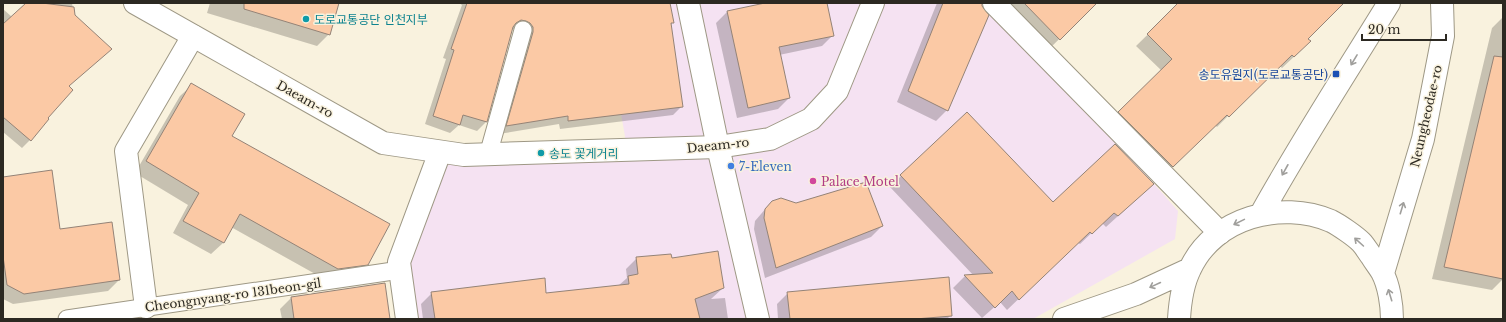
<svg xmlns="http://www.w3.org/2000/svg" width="1506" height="322" font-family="'Libre Baskerville','Noto Sans KR',serif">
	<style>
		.commercial { fill: #f5e2f2 }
		.shadow { fill: #0003 }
		.building { fill: #fbc9a5; stroke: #948377 }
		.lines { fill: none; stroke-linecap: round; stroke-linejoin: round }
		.lane-casing { stroke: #9e9885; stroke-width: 19 }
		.street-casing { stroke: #9e9885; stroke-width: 24 }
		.secondary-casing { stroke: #9e9885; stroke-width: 24 }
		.lane { stroke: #fff; stroke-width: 17 }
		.street { stroke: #fff; stroke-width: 22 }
		.secondary { stroke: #fff; stroke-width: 22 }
		.oneway { stroke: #a09f9c }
		.culture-dot { fill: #0f9aa8; stroke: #f9f2de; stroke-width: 1.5 }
		.transit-dot { fill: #1a4fb4; stroke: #f9f2de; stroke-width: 1.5 }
		.shop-dot { fill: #3f7fe0; stroke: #f9f2de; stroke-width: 1.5 }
		.hotel-dot { fill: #d1479c; stroke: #f9f2de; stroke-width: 1.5 }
		.labels { text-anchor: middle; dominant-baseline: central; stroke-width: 3; stroke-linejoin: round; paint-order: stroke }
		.culture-label { font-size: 12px; fill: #0d838f; stroke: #f9f2de; text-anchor: start }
		.transit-label { font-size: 12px; fill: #164399; stroke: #f9f2de; text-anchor: end }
		.street-label { font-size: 12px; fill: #2c2922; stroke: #f9f2de }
		.shop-label { font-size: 12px; fill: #366cbe; stroke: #f9f2de; text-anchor: start }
		.hotel-label { font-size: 12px; fill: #b23c85; stroke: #f9f2de; text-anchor: start }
	</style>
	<rect width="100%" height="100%" fill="#f9f2de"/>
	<path class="commercial" d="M 602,3 L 995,3 L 1178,211 L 1175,239 L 1033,319 L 412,319 L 403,263 L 442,162 L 628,154 Z"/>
	<path class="shadow" d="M 27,3 L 72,3 L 74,15 L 68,87 L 46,118 L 30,140 L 22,148 L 3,132 L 3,9 L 12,17 Z
		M 210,3 L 338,3 L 329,34 L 317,46 L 207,13 Z
		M 459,3 L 669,3 L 673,22 L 670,25 L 682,106 L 673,115 L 560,129 L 559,124 L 499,134 L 517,29 L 512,29 L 486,122 L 477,131 L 459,125 L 450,133 L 425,124 L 446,59 L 443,58 L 462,5 Z
		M 770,3 L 826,3 L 833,35 L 822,46 L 779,55 L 789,98 L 778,109 L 737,118 L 716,23 L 727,12 Z
		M 937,3 L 981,3 L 947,110 L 936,121 L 897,102 Z
		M 1001,3 L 1096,3 L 1048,50 Z
		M 1180,3 L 1342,3 L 1307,39 L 1298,53 L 1282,68 L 1279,65 L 1217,127 L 1215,125 L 1160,178 L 1108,124 L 1162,71 L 1136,46 Z
		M 1503,17 L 1503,279 L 1492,290 L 1432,279 L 1492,28 Z
		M 192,85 L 231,137 L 367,264 L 355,276 L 326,280 L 231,227 L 223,243 L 211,254 L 173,233 L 188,205 L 135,173 L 180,96 Z
		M 901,176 L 1053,204 L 1141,195 L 1106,227 L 1102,223 L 1080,244 L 1078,243 L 1007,310 L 1000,302 L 982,318 L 953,288 L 965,276 L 974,276 L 890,187 Z
		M 3,178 L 59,230 L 119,280 L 108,291 L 13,304 L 3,299 Z
		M 772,201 L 882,226 L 871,237 L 765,278 L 754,229 L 755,221 Z
		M 637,258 L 671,259 L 723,288 L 711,299 L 725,298 L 728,319 L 423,319 L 421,304 L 432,293 L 546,294 L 618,286 L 627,278 L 626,269 Z
		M 788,293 L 951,315 L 947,319 L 778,319 L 777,304 Z
		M 291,298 L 389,319 L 282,319 L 280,309 Z"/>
	<path class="building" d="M 26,3 L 42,3 L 74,7 L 75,15 L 112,49 L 69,86 L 73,90 L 48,118 L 49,119 L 31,141 L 3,117 L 3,24 Z
		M 244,3 L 339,3 L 330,35 L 244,9 Z
		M 467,3 L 670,3 L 674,23 L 671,23 L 683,107 L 568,121 L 568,116 L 506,126 L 533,32 L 533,27 L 530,23 L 526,21 L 521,20 L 516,23 L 513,27 L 487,122 L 463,115 L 460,125 L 433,116 L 454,50 L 451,49 Z
		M 765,3 L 827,3 L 834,36 L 779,47 L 790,98 L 748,108 L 727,11 Z
		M 943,3 L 982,3 L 982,6 L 989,15 L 948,111 L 908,91 Z
		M 1024,3 L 1097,3 L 1060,40 Z
		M 1178,3 L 1344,3 L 1308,39 L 1311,41 L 1294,57 L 1292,55 L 1229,117 L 1227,115 L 1173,167 L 1118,112 L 1172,59 L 1147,34 Z
		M 1494,56 L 1503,57 L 1503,279 L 1444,267 Z
		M 191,83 L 245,114 L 232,136 L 390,224 L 368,265 L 338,269 L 240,214 L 224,243 L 183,221 L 199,193 L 146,161 Z
		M 967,112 L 1053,202 L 1115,144 L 1154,184 L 1118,216 L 1114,213 L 1092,234 L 1090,232 L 1019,300 L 1012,291 L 995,308 L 964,275 L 993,273 L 900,175 Z
		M 52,170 L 60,229 L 112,222 L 120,280 L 24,294 L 7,285 L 3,256 L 3,177 Z
		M 866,182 L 883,226 L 776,268 L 764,218 L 765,209 L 772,201 L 781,198 L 796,203 Z
		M 718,251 L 724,288 L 695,299 L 700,319 L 435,319 L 431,292 L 545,278 L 546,293 L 629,284 L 628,276 L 638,274 L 636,257 L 671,254 L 672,258 Z
		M 949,277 L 952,316 L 915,319 L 790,319 L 787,292 Z
		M 385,283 L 390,319 L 294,319 L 291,297 Z"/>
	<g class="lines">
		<defs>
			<path id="lane" d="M 488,155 L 523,30
				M 67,319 L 400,270"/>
			<path id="street" d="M 688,3 L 718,147 L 758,319
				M 994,3 L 1220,233
				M 146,307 L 126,151 L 193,36
				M 407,319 L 399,262 L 440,152"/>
			<path id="secondary" d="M 135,3 L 383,143 L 464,155 L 718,147 L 770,139 L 811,119 L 837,91 L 873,3
				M 1261,214 C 1301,142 1346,73 1389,3
				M 1383,273 L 1423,139 L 1443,36 L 1442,3
				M 1064,319 L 1136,294 L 1190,269
				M 1179,319 C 1180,302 1182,285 1190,269 C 1214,217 1281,200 1331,221 C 1339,225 1355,236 1361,242 C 1365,246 1368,252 1372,257 C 1375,262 1379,267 1382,272 C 1389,285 1392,305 1392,319"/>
		</defs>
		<use href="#lane" class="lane-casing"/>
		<use href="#street" class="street-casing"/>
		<use href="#secondary" class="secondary-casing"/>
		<use href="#lane" class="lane"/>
		<use href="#street" class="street"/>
		<use href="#secondary" class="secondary"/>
	</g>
	<defs><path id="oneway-shaft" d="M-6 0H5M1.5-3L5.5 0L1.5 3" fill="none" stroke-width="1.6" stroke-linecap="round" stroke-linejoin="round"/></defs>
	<g class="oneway">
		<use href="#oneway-shaft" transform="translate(1354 60) rotate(121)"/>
		<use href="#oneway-shaft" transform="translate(1285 170) rotate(119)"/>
		<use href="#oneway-shaft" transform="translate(1402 208) rotate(-73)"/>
		<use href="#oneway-shaft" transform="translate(1239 222) rotate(154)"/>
		<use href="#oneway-shaft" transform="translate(1359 242) rotate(-138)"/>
		<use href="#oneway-shaft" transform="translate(1155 285) rotate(155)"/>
		<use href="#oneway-shaft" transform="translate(1390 295) rotate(-107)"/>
	</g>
	<g class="culture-dot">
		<circle cx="306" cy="19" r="4"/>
		<circle cx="541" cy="153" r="4"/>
	</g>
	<rect class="transit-dot" x="1332" y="70" width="8" height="8" rx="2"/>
	<circle class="shop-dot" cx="731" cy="166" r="4"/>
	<circle class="hotel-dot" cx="813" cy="181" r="4"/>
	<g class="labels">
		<g class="culture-label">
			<text x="314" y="19">도로교통공단 인천지부</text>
			<text x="549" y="153">송도 꽃게거리</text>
		</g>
		<g class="transit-label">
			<text x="1328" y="74">송도유원지(도로교통공단)</text>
		</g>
		<g class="street-label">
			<text transform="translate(305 99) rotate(29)">Daeam-ro</text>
			<text transform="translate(1426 116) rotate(-77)">Neungheodae-ro</text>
			<text transform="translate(718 145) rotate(-6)">Daeam-ro</text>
			<text transform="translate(233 295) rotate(-8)">Cheongnyang-ro 131beon-gil</text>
		</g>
		<g class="shop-label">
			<text x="739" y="166">7-Eleven</text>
		</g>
		<g class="hotel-label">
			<text x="821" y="181">Palace Motel</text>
		</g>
	</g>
	<rect width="1506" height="322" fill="none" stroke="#2c2922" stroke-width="8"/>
	<path d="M1362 34v6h84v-6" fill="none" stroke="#2c2922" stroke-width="2"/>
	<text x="1368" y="34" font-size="12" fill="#2c2922" stroke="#f9f2de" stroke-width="3" paint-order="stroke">20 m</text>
</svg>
